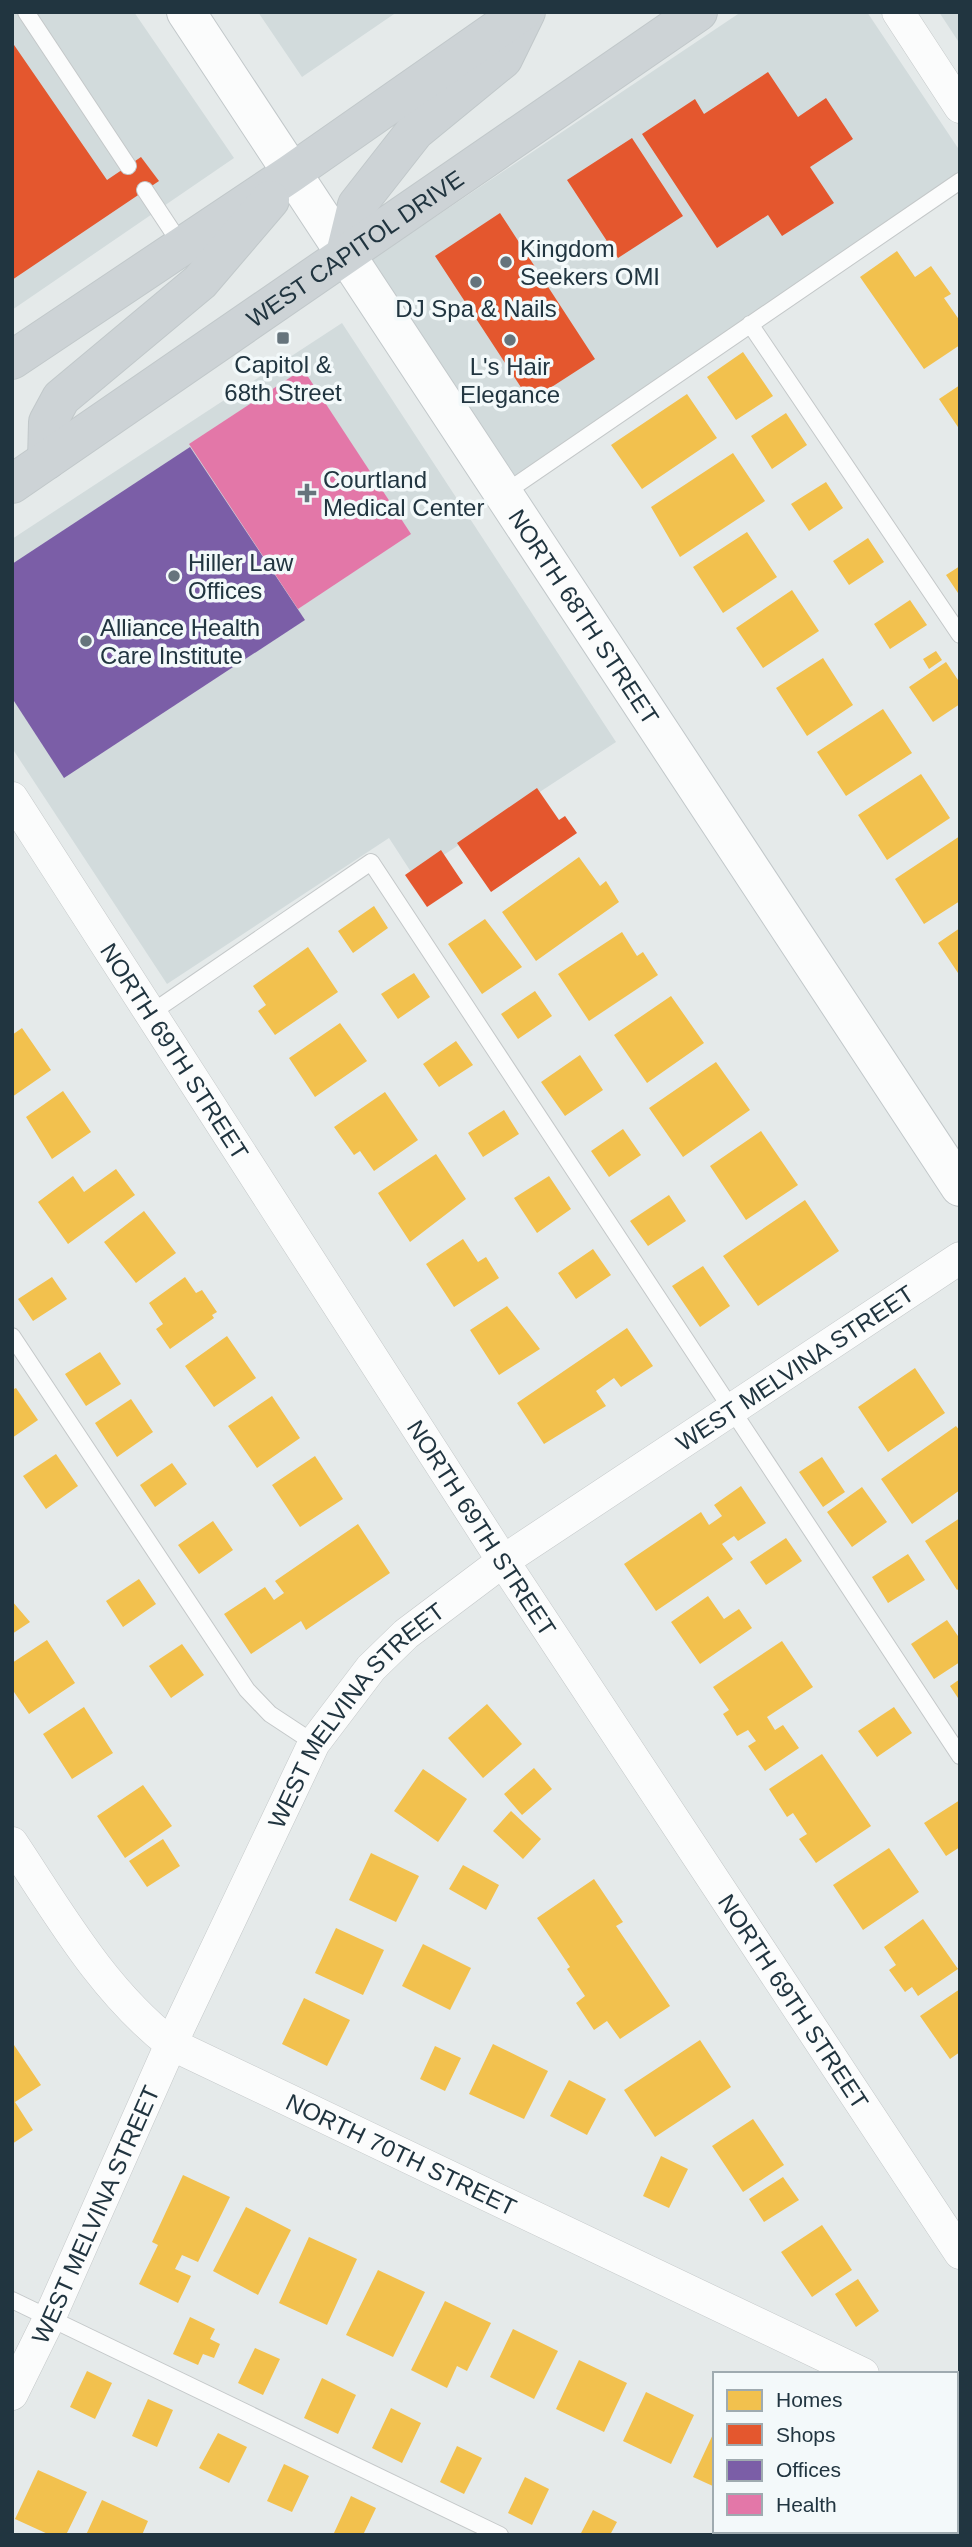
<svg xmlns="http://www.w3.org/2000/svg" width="972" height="2547" font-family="Helvetica,sans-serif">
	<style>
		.built { fill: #d2dbdc }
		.homes { fill: #f2c14e }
		.shops { fill: #e4572e }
		.offices { fill: #7b5ea7 }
		.health { fill: #e377a8 }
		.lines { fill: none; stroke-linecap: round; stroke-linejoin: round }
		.lane-casing { stroke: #c4c8c9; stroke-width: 18 }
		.street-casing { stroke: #c4c8c9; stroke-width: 33 }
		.secondary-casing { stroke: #c2c8ca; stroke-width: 40 }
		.primary-casing { stroke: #c1c8ca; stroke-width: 40 }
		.lane { stroke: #fbfcfc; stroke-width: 16 }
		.street { stroke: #fbfcfc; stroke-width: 32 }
		.secondary { stroke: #fbfcfc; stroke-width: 38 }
		.primary { stroke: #cdd3d6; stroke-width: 38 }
		.poi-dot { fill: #66747c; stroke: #f3f9fa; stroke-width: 2.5 }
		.labels { text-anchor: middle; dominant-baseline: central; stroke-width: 7; stroke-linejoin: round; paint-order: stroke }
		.street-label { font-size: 24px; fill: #213540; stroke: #f3f9fa }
		.poi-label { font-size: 24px; fill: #213540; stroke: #f3f9fa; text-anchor: start }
	</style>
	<rect width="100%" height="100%" fill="#e5eaea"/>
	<path class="built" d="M 12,12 L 134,12 L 234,158 L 12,310 Z
		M 258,12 L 397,12 L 302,77 Z
		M 741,12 L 867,12 L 960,151 L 960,185 L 518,480 L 371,260 Z
		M 939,12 L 960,12 L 960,44 Z
		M 342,323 L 616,742 L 413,875 L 389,838 L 167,984 L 12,748 L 12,539 Z"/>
	<path class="homes" d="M 897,251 L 915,277 L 931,266 L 951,294 L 944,298 L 960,321 L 960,345 L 924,369 L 860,277 Z
		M 743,352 L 773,396 L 736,420 L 707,377 Z
		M 960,385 L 960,430 L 939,399 Z
		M 687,394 L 717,438 L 642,489 L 611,445 Z
		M 786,413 L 807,445 L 772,469 L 751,436 Z
		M 733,453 L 765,501 L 680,557 L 651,507 Z
		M 826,482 L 843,508 L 809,531 L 791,504 Z
		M 747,532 L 777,577 L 723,613 L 693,567 Z
		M 868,538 L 884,562 L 849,585 L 833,561 Z
		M 960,566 L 960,596 L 946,575 Z
		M 792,590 L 819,631 L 763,668 L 736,628 Z
		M 910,600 L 927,625 L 890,649 L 874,624 Z
		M 936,651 L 942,660 L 929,669 L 923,659 Z
		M 823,658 L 853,705 L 807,736 L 776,688 Z
		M 946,662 L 960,683 L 960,704 L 933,722 L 909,687 Z
		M 883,709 L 912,753 L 846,796 L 817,752 Z
		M 921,774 L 950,818 L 887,860 L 858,815 Z
		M 960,836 L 960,901 L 924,924 L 895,879 Z
		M 579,857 L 600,886 L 606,881 L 619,902 L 536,961 L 502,912 Z
		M 374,906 L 388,928 L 353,953 L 338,931 Z
		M 485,919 L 522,967 L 482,994 L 448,944 Z
		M 960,928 L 960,976 L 938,943 Z
		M 622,932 L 637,956 L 643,952 L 658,975 L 589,1021 L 558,974 Z
		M 308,947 L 338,992 L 275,1035 L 258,1011 L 266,1005 L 253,986 Z
		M 414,973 L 430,997 L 398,1019 L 381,994 Z
		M 535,991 L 552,1016 L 518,1039 L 501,1014 Z
		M 671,996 L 704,1043 L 647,1083 L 614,1035 Z
		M 340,1023 L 367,1061 L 315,1097 L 289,1058 Z
		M 22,1028 L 51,1070 L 12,1097 L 12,1035 Z
		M 456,1041 L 473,1065 L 439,1087 L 423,1064 Z
		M 580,1055 L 603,1090 L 565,1116 L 541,1082 Z
		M 716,1062 L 750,1110 L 683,1157 L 649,1108 Z
		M 63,1091 L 91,1132 L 52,1159 L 26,1117 Z
		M 385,1092 L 418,1140 L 374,1171 L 360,1151 L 354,1155 L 334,1127 Z
		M 504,1110 L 519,1134 L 483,1157 L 468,1133 Z
		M 623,1129 L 641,1155 L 609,1177 L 591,1151 Z
		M 761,1131 L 798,1185 L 746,1220 L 710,1166 Z
		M 436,1154 L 466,1199 L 410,1242 L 378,1193 Z
		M 116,1169 L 135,1195 L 68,1244 L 38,1202 L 73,1176 L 84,1192 Z
		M 549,1176 L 571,1209 L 537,1233 L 514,1198 Z
		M 669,1195 L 686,1221 L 648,1246 L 630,1221 Z
		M 805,1200 L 839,1251 L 758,1306 L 723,1256 Z
		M 144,1211 L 176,1253 L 136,1283 L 104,1242 Z
		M 463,1239 L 478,1262 L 486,1257 L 499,1278 L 454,1307 L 426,1264 Z
		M 593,1249 L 611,1275 L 576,1299 L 558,1273 Z
		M 703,1266 L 730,1306 L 700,1327 L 672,1286 Z
		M 52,1277 L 67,1299 L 33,1321 L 18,1299 Z
		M 185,1277 L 196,1293 L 202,1290 L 217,1312 L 212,1315 L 214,1318 L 170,1349 L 156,1329 L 163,1324 L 149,1303 Z
		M 507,1306 L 540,1349 L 499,1375 L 470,1330 Z
		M 627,1328 L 653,1366 L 621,1387 L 614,1378 L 596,1391 L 606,1406 L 544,1444 L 517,1403 Z
		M 227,1336 L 256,1378 L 214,1407 L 185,1366 Z
		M 100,1352 L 121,1384 L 86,1406 L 65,1374 Z
		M 915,1368 L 945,1413 L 888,1452 L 858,1407 Z
		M 16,1388 L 38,1420 L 12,1438 L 12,1390 Z
		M 272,1396 L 300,1438 L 257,1468 L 228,1426 Z
		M 131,1399 L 153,1432 L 117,1457 L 95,1423 Z
		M 956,1426 L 960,1431 L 960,1490 L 912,1524 L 881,1479 Z
		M 56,1454 L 78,1486 L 46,1509 L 23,1476 Z
		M 315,1456 L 343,1499 L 300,1527 L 272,1485 Z
		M 822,1457 L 845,1492 L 823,1507 L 799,1472 Z
		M 172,1463 L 187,1484 L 155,1507 L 140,1485 Z
		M 741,1486 L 766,1523 L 738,1541 L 734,1536 L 722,1544 L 733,1559 L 656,1611 L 624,1564 L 701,1512 L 709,1525 L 722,1516 L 714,1505 Z
		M 862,1487 L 887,1522 L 852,1547 L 827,1512 Z
		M 960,1518 L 960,1588 L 957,1590 L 925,1541 Z
		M 213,1521 L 233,1550 L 199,1574 L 178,1545 Z
		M 358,1524 L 390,1573 L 306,1630 L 301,1621 L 251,1654 L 224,1614 L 265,1587 L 274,1600 L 284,1593 L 275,1581 Z
		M 786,1538 L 802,1561 L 766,1585 L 750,1562 Z
		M 908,1554 L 925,1580 L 888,1603 L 872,1577 Z
		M 139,1579 L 156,1604 L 123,1627 L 106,1601 Z
		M 708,1596 L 724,1619 L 739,1609 L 752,1628 L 700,1664 L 671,1622 Z
		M 12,1601 L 30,1622 L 12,1634 Z
		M 947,1620 L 960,1639 L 960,1662 L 934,1679 L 911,1644 Z
		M 47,1640 L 75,1683 L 29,1714 L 12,1689 L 12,1663 Z
		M 782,1641 L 813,1687 L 767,1717 L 775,1730 L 783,1725 L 799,1748 L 765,1771 L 748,1746 L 756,1741 L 748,1730 L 737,1736 L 723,1714 L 729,1710 L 713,1687 Z
		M 182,1644 L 204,1675 L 171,1698 L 149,1666 Z
		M 960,1679 L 960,1701 L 950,1686 Z
		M 487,1704 L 522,1744 L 483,1778 L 448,1738 Z
		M 84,1707 L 113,1753 L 72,1779 L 43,1734 Z
		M 894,1707 L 912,1733 L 877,1757 L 858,1731 Z
		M 822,1754 L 871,1826 L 816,1863 L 799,1839 L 807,1834 L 793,1813 L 787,1817 L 769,1789 Z
		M 534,1768 L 552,1789 L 522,1815 L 504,1794 Z
		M 423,1769 L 467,1799 L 438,1842 L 394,1811 Z
		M 143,1785 L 172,1826 L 125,1858 L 97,1816 Z
		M 960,1800 L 960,1847 L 946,1856 L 924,1823 Z
		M 511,1811 L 541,1839 L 523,1859 L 493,1831 Z
		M 163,1839 L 180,1866 L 147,1887 L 129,1861 Z
		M 889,1848 L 919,1892 L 863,1930 L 833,1885 Z
		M 371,1853 L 419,1876 L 396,1922 L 349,1900 Z
		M 463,1865 L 499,1885 L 486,1910 L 449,1889 Z
		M 594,1879 L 623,1922 L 616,1926 L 670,2006 L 620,2039 L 607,2021 L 594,2030 L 576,2003 L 585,1996 L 567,1969 L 570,1967 L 537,1918 Z
		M 923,1919 L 958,1969 L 918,1996 L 912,1987 L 905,1992 L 889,1970 L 896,1965 L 884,1947 Z
		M 336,1928 L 384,1950 L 363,1995 L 315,1973 Z
		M 423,1944 L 471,1968 L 450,2010 L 402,1986 Z
		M 960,1989 L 960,2052 L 950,2059 L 920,2016 Z
		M 304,1998 L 350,2020 L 327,2066 L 282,2044 Z
		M 700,2040 L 731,2087 L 655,2137 L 624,2090 Z
		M 12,2042 L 41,2085 L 15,2102 L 33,2130 L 12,2144 Z
		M 493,2044 L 548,2071 L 524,2119 L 469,2094 Z
		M 435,2046 L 461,2058 L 445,2091 L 420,2079 Z
		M 569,2080 L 606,2099 L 587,2135 L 550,2116 Z
		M 753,2119 L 784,2165 L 743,2192 L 712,2146 Z
		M 661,2156 L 688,2169 L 669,2208 L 643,2196 Z
		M 183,2175 L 230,2197 L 198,2262 L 182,2255 L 175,2269 L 191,2276 L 178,2303 L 139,2284 L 158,2245 L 152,2242 Z
		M 783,2177 L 799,2200 L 764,2222 L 749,2199 Z
		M 246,2207 L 291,2230 L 258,2295 L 213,2271 Z
		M 822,2225 L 852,2270 L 812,2297 L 781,2252 Z
		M 309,2237 L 357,2259 L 327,2325 L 279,2303 Z
		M 378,2270 L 425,2292 L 393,2357 L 346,2335 Z
		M 858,2279 L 879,2311 L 856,2327 L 835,2294 Z
		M 445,2301 L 491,2323 L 467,2371 L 457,2366 L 447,2388 L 411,2370 Z
		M 190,2317 L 215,2329 L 210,2339 L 220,2344 L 214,2358 L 203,2354 L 198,2365 L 173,2354 Z
		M 513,2329 L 558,2351 L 534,2399 L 490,2377 Z
		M 255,2348 L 280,2359 L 263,2395 L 238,2383 Z
		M 579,2360 L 627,2383 L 604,2432 L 556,2409 Z
		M 87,2371 L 112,2383 L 95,2419 L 70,2407 Z
		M 322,2378 L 356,2395 L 338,2434 L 304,2418 Z
		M 646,2392 L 694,2415 L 671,2464 L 623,2441 Z
		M 148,2399 L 173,2410 L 157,2447 L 132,2436 Z
		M 391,2408 L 421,2423 L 402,2463 L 372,2448 Z
		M 715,2430 L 715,2487 L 693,2477 Z
		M 218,2433 L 247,2447 L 229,2483 L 199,2468 Z
		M 457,2446 L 482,2458 L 464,2494 L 440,2482 Z
		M 284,2464 L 309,2476 L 292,2512 L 267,2501 Z
		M 38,2470 L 87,2492 L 66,2535 L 50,2535 L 15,2519 Z
		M 525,2477 L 549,2489 L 532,2525 L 508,2513 Z
		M 351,2496 L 376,2508 L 363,2535 L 338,2535 L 334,2533 Z
		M 102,2500 L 148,2521 L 142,2535 L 86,2535 Z
		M 593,2510 L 617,2522 L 610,2535 L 580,2535 Z
		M 829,2531 L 885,2531 L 883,2535 L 828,2535 Z"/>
	<path class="shops" d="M 12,42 L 107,180 L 141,157 L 159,181 L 12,280 Z
		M 768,72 L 798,117 L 826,98 L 853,139 L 810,167 L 834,203 L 782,236 L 768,215 L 717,248 L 642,134 L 695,99 L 704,114 Z
		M 632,138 L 683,216 L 618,258 L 567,180 Z
		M 500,213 L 595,359 L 530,401 L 435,256 Z
		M 537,788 L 559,820 L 565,816 L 577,833 L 491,892 L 457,843 Z
		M 441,850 L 463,883 L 427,907 L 405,875 Z"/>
	<path class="offices" d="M 190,447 L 305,620 L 64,778 L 12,698 L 12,564 Z"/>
	<path class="health" d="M 303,369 L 411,534 L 298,609 L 189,444 Z"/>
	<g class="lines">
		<defs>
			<path id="lane" d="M 26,12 L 128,166
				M 145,190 L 182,246
				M 750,324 L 960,635
				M 503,494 L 960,181
				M 151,1013 L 371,862 L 960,1756
				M 12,1336 L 247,1690 L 270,1714 L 314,1743
				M 12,2300 L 500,2535"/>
			<g id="street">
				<path d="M 898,12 L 960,107"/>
				<path id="s1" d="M 12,798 L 503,1561 L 960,2253"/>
				<path id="s2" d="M 12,1843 C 60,1915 102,1990 171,2044 L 863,2374"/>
				<path id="s3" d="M 12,2394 L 49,2319 L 171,2044 L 314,1743 L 371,1668 L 406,1634 L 503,1561 L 960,1258"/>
				<path d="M 956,2418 L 960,2420"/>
			</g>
			<g id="secondary">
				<path id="s4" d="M 186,12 L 960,1187"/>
			</g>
			<g id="primary">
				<path d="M 345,254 L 357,205 L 415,131 L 503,59 L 526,12"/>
				<path d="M 12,360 L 290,174 L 522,12"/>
				<path d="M 47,460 L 48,422 L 61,398 L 200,282 L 270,200"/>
				<path id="s5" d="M 12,484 L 698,12"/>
			</g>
		</defs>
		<use href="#lane" class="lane-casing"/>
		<use href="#street" class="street-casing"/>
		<use href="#secondary" class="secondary-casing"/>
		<use href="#primary" class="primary-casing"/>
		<use href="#lane" class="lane"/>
		<use href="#street" class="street"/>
		<use href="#secondary" class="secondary"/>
		<use href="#primary" class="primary"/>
	</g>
	<g class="poi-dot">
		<circle cx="506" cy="262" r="7"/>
		<circle cx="476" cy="282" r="7"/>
		<rect x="276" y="331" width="14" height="14" rx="3.5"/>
		<circle cx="510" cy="340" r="7"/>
		<path d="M303.5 482.5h7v7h7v7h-7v7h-7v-7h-7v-7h7z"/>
		<circle cx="174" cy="576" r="7"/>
		<circle cx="86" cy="641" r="7"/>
	</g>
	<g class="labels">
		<g class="street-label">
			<text stroke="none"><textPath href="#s5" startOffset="416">WEST CAPITOL DRIVE</textPath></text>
			<text stroke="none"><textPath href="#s4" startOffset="724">NORTH 68TH STREET</textPath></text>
			<text stroke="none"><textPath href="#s1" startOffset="301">NORTH 69TH STREET</textPath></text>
			<text stroke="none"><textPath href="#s3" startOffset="1332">WEST MELVINA STREET</textPath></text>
			<text stroke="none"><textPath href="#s1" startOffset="868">NORTH 69TH STREET</textPath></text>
			<text stroke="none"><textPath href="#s3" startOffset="765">WEST MELVINA STREET</textPath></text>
			<text stroke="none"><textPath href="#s1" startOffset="1435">NORTH 69TH STREET</textPath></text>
			<text stroke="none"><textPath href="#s2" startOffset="513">NORTH 70TH STREET</textPath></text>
			<text stroke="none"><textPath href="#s3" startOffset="198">WEST MELVINA STREET</textPath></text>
		</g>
		<g class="poi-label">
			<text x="520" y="248">Kingdom<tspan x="520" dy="28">Seekers OMI</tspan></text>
			<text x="476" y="308" text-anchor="middle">DJ Spa &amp; Nails</text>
			<text x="283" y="364" text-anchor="middle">Capitol &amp;<tspan x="283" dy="28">68th Street</tspan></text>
			<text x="510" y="366" text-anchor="middle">L's Hair<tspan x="510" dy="28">Elegance</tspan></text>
			<text x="323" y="479">Courtland<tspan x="323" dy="28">Medical Center</tspan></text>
			<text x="188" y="562">Hiller Law<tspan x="188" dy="28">Offices</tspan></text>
			<text x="100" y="627">Alliance Health<tspan x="100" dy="28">Care Institute</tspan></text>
		</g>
	</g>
	<rect width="972" height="2547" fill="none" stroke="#213540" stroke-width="28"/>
	<rect x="713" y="2372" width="245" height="161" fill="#f3f9fa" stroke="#9fabb0" stroke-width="2"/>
	<rect x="727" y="2390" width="35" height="21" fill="#f2c14e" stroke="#9fabb0" stroke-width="2"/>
	<text x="776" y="2407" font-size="21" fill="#213540">Homes</text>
	<rect x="727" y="2424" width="35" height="21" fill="#e4572e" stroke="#9fabb0" stroke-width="2"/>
	<text x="776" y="2442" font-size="21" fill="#213540">Shops</text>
	<rect x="727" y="2460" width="35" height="21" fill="#7b5ea7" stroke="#9fabb0" stroke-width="2"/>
	<text x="776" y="2477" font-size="21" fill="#213540">Offices</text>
	<rect x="727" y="2494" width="35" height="21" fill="#e377a8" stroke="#9fabb0" stroke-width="2"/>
	<text x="776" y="2512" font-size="21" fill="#213540">Health</text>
</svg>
